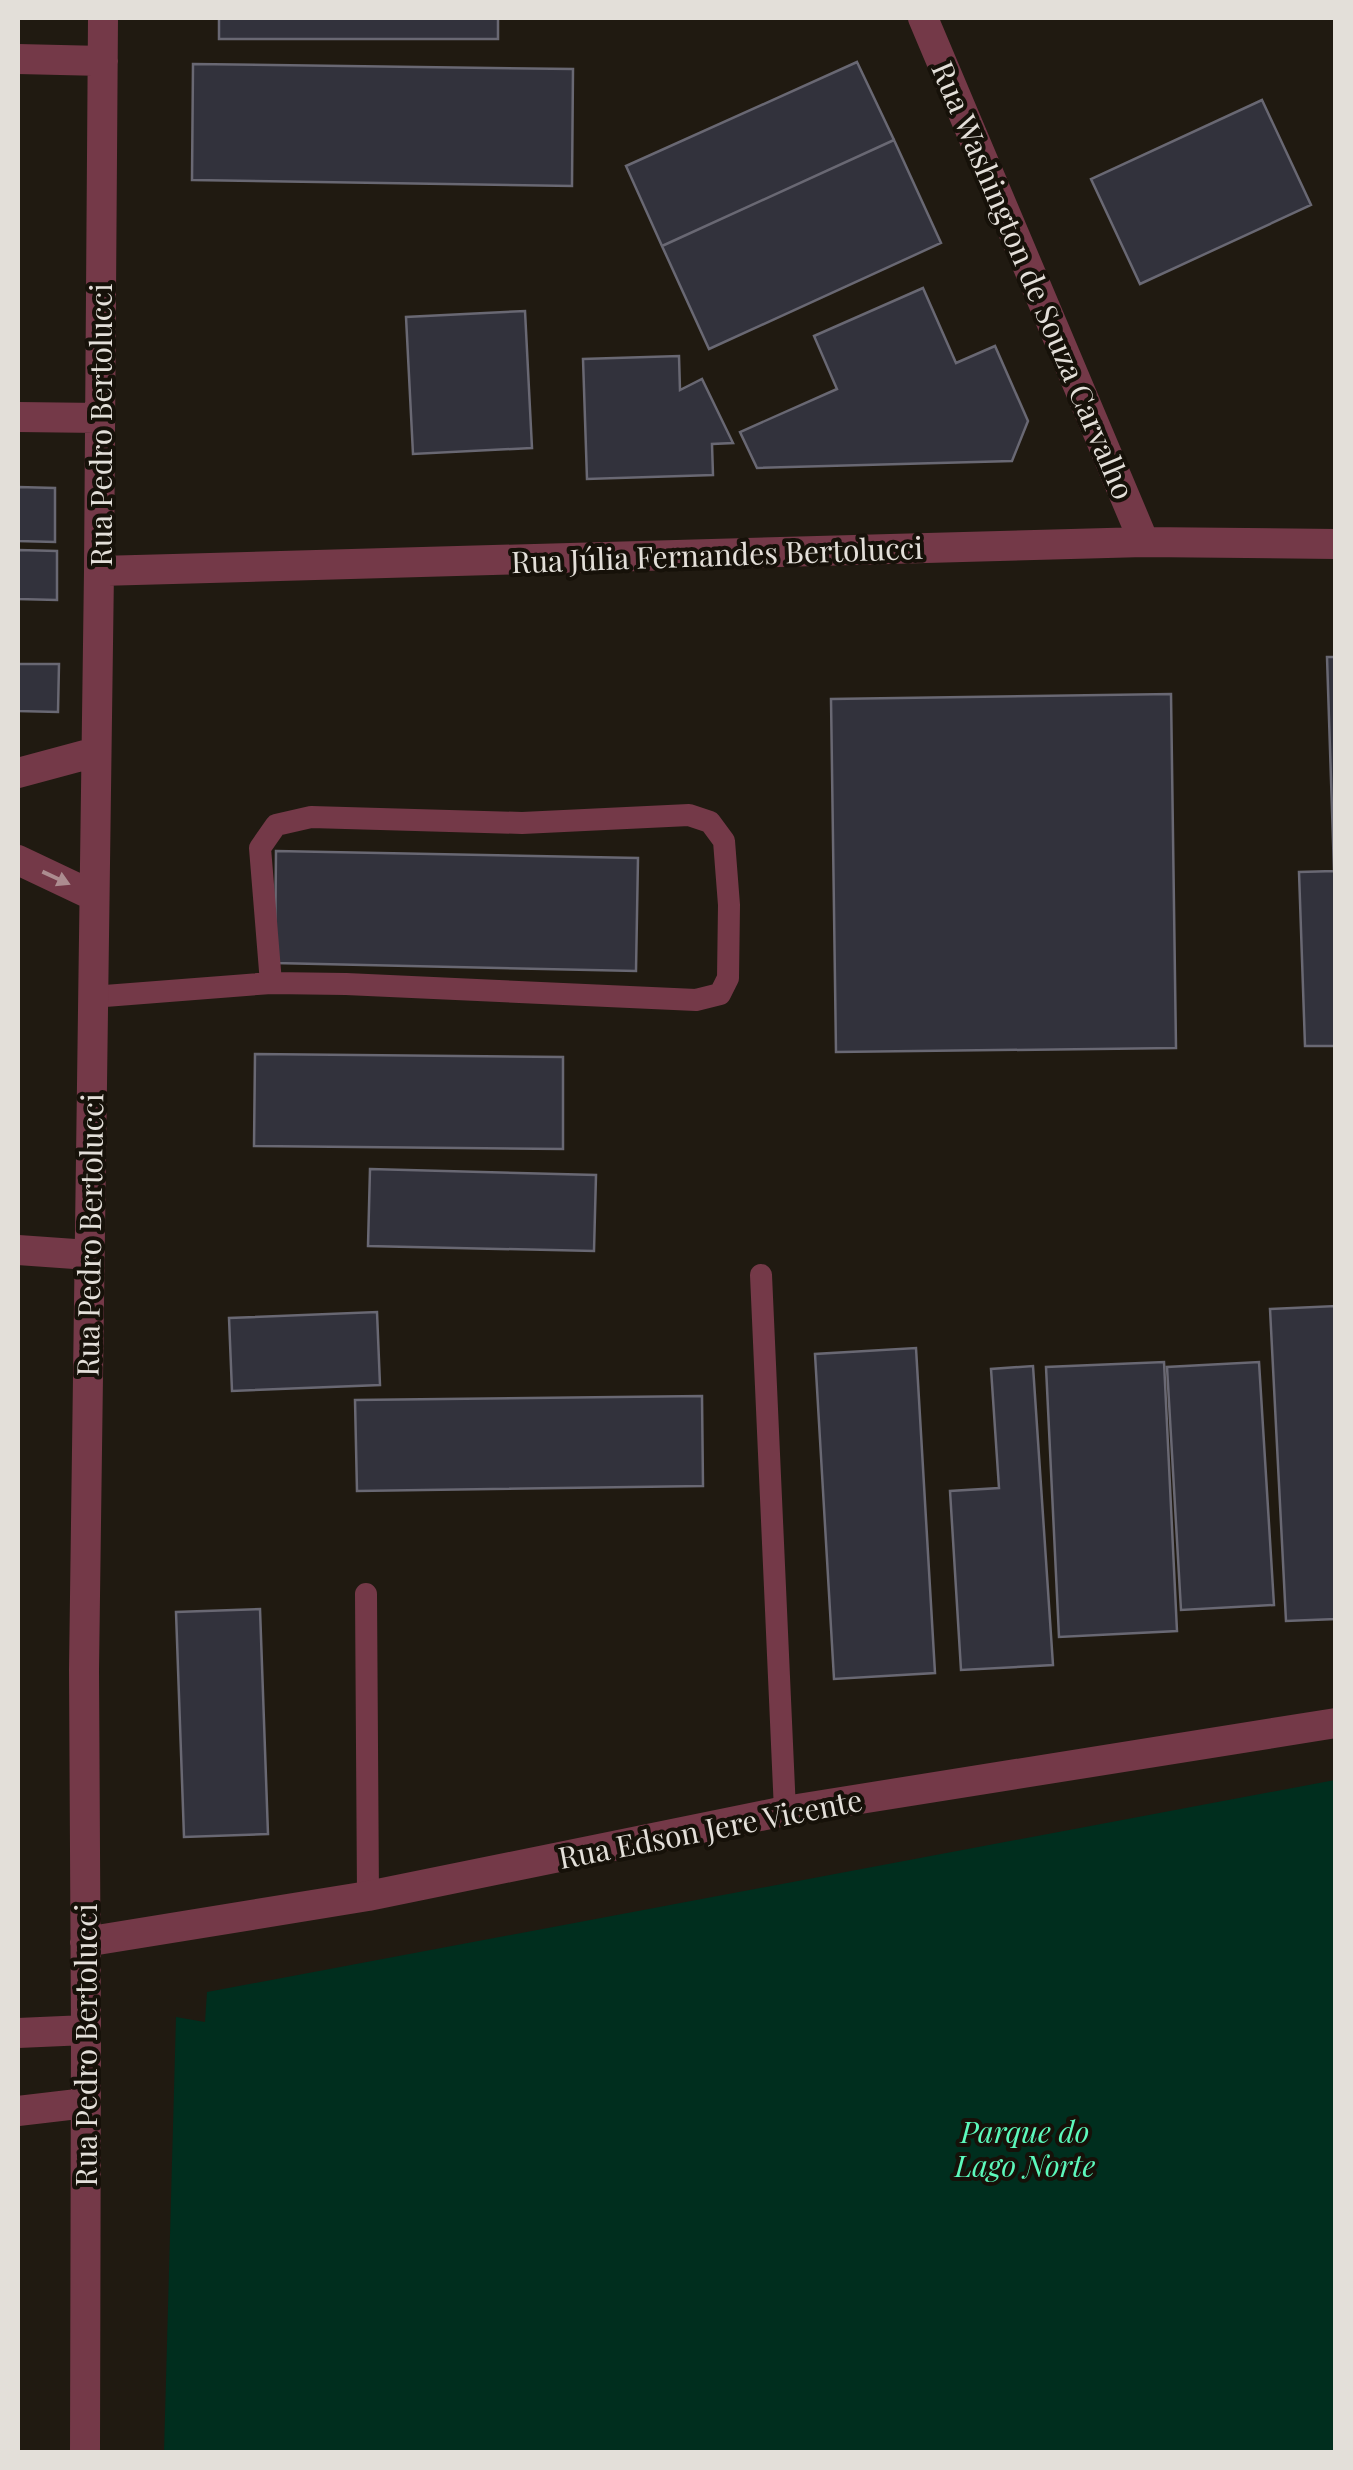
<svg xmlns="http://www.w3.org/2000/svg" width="1353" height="2470" font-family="'Playfair Display',serif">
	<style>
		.green { fill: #002e1e }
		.building { fill: #32323c; stroke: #696873; stroke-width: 2.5 }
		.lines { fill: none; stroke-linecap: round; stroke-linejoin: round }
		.service { stroke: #743948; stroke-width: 22 }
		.minor { stroke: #743948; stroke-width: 30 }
		.oneway { fill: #ac8c90 }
		.labels { text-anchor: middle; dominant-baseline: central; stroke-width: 8; stroke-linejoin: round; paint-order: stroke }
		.street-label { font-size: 30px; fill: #e3dfd9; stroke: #161109 }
		.park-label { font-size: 30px; font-style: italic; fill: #5cf9bc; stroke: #161109 }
	</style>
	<rect width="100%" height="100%" fill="#201a11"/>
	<path class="green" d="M 1335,1780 L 1335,2452 L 164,2452 L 176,2017 L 205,2022 L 207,1992 Z"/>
	<path class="building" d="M 219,18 L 498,18 L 498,39 L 219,39 Z
		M 857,62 L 894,140 L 662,246 L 626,166 Z
		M 193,64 L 573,69 L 572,186 L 192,180 Z
		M 1262,100 L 1311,205 L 1140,284 L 1091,179 Z
		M 894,140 L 941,243 L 709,349 L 662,246 Z
		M 923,288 L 956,363 L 995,346 L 1028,421 L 1012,461 L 757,468 L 740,432 L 837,389 L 814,336 Z
		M 525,311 L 532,448 L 413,454 L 406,317 Z
		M 679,356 L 680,390 L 702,379 L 733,443 L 712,444 L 713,475 L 587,479 L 583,359 Z
		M 18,487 L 55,488 L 55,542 L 18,541 Z
		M 18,550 L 57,551 L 57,600 L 18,599 Z
		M 1327,657 L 1336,657 L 1336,1046 L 1305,1046 L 1299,872 L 1334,871 Z
		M 18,664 L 59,664 L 58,712 L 18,711 Z
		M 1171,694 L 1176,1048 L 836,1052 L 831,699 Z
		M 276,851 L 638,858 L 636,971 L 275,963 Z
		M 255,1054 L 563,1057 L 563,1149 L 254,1146 Z
		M 370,1169 L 596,1175 L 594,1251 L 368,1246 Z
		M 1336,1306 L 1336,1619 L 1286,1621 L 1270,1309 Z
		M 377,1312 L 380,1385 L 232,1391 L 229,1318 Z
		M 916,1348 L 935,1673 L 834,1679 L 815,1354 Z
		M 1164,1362 L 1177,1631 L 1059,1637 L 1046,1367 Z
		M 1259,1362 L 1274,1605 L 1181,1610 L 1167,1367 Z
		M 1033,1366 L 1053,1665 L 961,1670 L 950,1491 L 999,1488 L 991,1369 Z
		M 702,1396 L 703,1486 L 357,1491 L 355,1400 Z
		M 260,1609 L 268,1834 L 184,1837 L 176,1612 Z"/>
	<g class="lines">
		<path class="service" d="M 92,997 L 271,983 L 346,984 L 696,1000 L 720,994 L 728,978 L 729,905 L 724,841 L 710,822 L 689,815 L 522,823 L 311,817 L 276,825 L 260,848 L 271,983
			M 761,1275 L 785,1811
			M 366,1594 L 368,1896"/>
		<path class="minor" d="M 923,18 L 1144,542
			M 18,59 L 103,61
			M 18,417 L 101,418
			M 99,571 L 1144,542 L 1336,544
			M 18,773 L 96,752
			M 18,860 L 94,896
			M 18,1250 L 89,1255
			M 85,1942 L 368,1896 L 785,1811 L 1336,1723
			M 18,2033 L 86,2030
			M 18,2111 L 86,2103
			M 85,2452 L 86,2030 L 84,1670 L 99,571 L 103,18"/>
	</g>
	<defs><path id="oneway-solid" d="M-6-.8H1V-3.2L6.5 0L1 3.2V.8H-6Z" transform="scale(2.5)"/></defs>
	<use class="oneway" href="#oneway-solid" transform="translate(56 878) rotate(25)"/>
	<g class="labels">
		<g class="street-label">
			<text transform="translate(1034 280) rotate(67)">Rua Washington de Souza Carvalho</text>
			<text transform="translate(100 425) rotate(-90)">Rua Pedro Bertolucci</text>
			<text transform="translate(717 554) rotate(-2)">Rua Júlia Fernandes Bertolucci</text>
			<text transform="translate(89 1235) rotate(-89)">Rua Pedro Bertolucci</text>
			<text transform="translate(710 1828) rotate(-11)">Rua Edson Jere Vicente</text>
			<text transform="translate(85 2045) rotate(-90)">Rua Pedro Bertolucci</text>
		</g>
		<g class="park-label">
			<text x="1025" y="2131">Parque do<tspan x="1025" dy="34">Lago Norte</tspan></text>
		</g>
	</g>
	<rect width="1353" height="2470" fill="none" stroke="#e3dfd9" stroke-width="40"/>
</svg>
